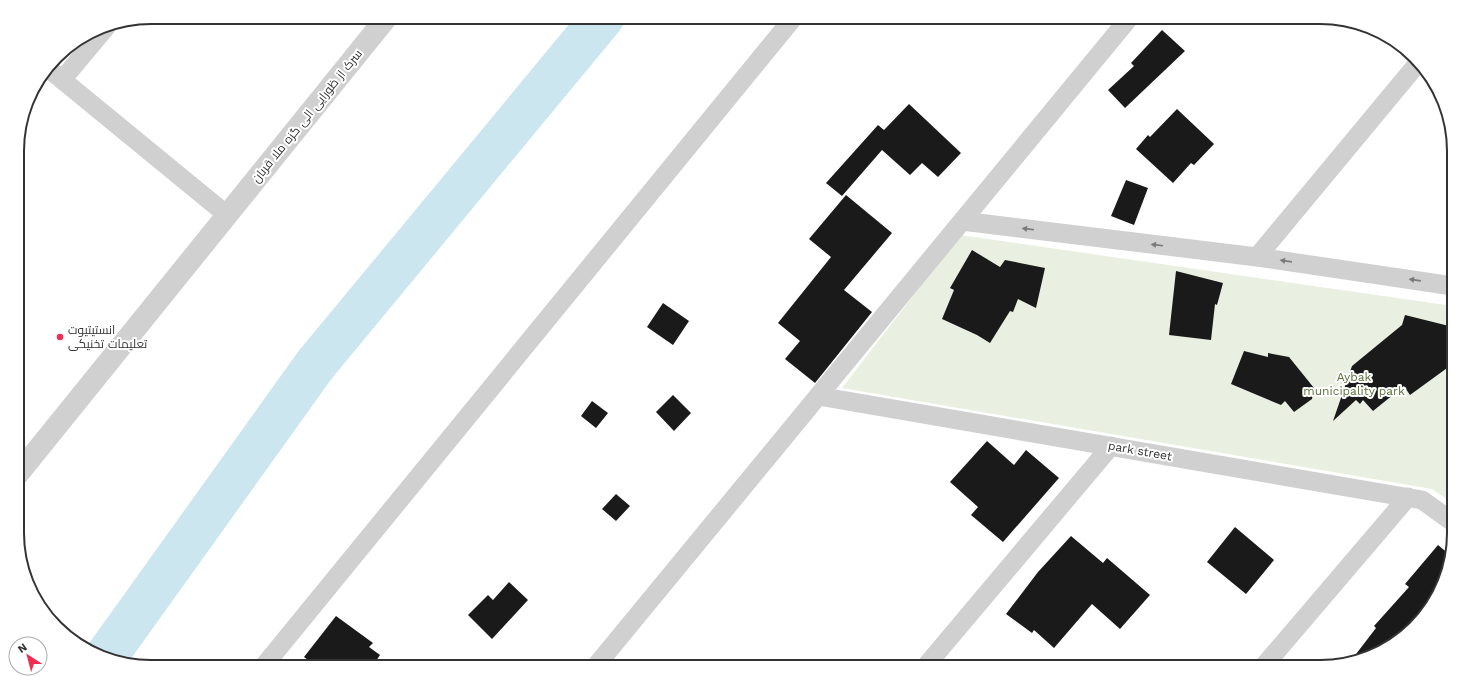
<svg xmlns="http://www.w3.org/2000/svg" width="1471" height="684" font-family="'Work Sans',Cairo,sans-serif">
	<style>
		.green { fill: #eaf0e1 }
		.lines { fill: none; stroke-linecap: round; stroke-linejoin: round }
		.river { stroke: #cce6f0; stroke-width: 43 }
		.building { fill: #1a1a1a }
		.minor { stroke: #d0d0d0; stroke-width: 19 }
		.tertiary { stroke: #d0d0d0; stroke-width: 22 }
		.oneway { fill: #7a7a7a }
		.poi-dot { fill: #f22c53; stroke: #fff; stroke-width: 1.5 }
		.labels { text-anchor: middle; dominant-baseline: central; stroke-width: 4; stroke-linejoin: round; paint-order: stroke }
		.street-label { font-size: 12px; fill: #333; stroke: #fff }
		.poi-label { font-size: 12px; fill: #333; stroke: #fff; text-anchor: start }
		.park-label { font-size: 12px; fill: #5c733b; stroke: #fff }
		.rim { fill: none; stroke: #333; stroke-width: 2 }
	</style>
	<rect width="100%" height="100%" fill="#fff"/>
	<path class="green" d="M 960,235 L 1453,306 L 1454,504 L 1432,489 L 842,388 Z"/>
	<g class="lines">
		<path class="river" d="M 105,658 L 315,365 L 603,17"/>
	</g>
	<path class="building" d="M 1162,30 L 1185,51 L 1125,108 L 1108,90 L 1134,66 L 1131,63 Z
		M 909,104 L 961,153 L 938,177 L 922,163 L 910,175 L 882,150 L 842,196 L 826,183 L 878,125 L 884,130 Z
		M 1177,109 L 1214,144 L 1194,165 L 1191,163 L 1173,183 L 1136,149 L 1148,135 L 1150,137 Z
		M 1126,180 L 1148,188 L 1134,225 L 1111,216 Z
		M 846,195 L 892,233 L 844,290 L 872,312 L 815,383 L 785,359 L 800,341 L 778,323 L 831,257 L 809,239 Z
		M 972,250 L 1000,267 L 1005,260 L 1045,268 L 1036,308 L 1018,299 L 1013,312 L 1010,311 L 990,343 L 977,335 L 942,319 L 954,290 L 950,288 Z
		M 1176,271 L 1223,283 L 1217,305 L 1215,304 L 1211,340 L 1169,335 Z
		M 663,303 L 689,321 L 673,345 L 647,327 Z
		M 1405,315 L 1453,327 L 1454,363 L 1410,395 L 1404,386 L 1373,411 L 1363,400 L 1360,404 L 1356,400 L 1333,421 L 1352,366 L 1402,325 Z
		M 1244,351 L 1268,357 L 1268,353 L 1289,357 L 1314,388 L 1312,399 L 1294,412 L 1285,401 L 1281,405 L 1231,384 Z
		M 673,395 L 691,413 L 674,431 L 656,412 Z
		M 592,401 L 608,413 L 596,428 L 581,416 Z
		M 987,441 L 1014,465 L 1026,450 L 1059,478 L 1003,542 L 971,515 L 978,507 L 950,482 Z
		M 616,494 L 630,506 L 616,521 L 602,509 Z
		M 1235,527 L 1274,560 L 1246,594 L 1207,562 Z
		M 1071,536 L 1103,563 L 1107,558 L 1150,595 L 1120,629 L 1092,604 L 1054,648 L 1034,630 L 1032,633 L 1006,614 L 1038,572 Z
		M 1438,545 L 1450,555 L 1444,584 L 1426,615 L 1395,644 L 1353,658 L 1376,628 L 1374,626 L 1409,587 L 1405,584 Z
		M 509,582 L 528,600 L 492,639 L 468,615 L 488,595 L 493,600 Z
		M 336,616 L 373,643 L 369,647 L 380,655 L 372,667 L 317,667 L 304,657 Z"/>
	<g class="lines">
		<path class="minor" d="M 49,69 L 227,215
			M 62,80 L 107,26
			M 962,221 L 1257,257 L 1453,286
			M 1257,257 L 1418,63
			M 818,396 L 1422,500 L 1454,523
			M 263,667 L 794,17
			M 595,667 L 1130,17
			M 925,667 L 1111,446
			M 1263,667 L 1408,497"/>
		<path class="tertiary" d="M 18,474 L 387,17"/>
	</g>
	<defs><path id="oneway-solid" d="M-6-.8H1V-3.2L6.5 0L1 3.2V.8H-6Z"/></defs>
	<g class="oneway">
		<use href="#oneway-solid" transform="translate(1028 229) rotate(-173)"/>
		<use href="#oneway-solid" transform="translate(1157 245) rotate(-173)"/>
		<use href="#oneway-solid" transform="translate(1286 261) rotate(-172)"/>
		<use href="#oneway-solid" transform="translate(1415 280) rotate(-172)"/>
	</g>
	<circle class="poi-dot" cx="60" cy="337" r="4"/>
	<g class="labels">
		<g class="street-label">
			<text transform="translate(307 116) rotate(-51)">سرک از ظورایی الی گزه ملا قربان</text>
			<text transform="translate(1140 451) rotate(10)">park street</text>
		</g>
		<g class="poi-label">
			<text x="68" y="330">انستیتیوت<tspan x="68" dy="14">تعلیمات تخنیکی</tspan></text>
		</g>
		<g class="park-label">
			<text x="1354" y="377">Aybak<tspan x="1354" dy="14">municipality park</tspan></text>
		</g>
	</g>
	<path d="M0 0H1471V684H0ZM151 24H1320A127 127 0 0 1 1447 151V533A127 127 0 0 1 1320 660H151A127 127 0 0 1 24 533V151A127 127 0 0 1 151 24Z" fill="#fff" fill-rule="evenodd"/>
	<path class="rim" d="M151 24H1320A127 127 0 0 1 1447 151V533A127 127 0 0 1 1320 660H151A127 127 0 0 1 24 533V151A127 127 0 0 1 151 24Z"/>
	<g transform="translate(28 656) rotate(324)"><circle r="19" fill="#ffffff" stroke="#adadad"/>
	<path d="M0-3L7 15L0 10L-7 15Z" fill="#f22c53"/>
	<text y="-6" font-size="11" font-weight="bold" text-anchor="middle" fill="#333333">N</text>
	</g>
</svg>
